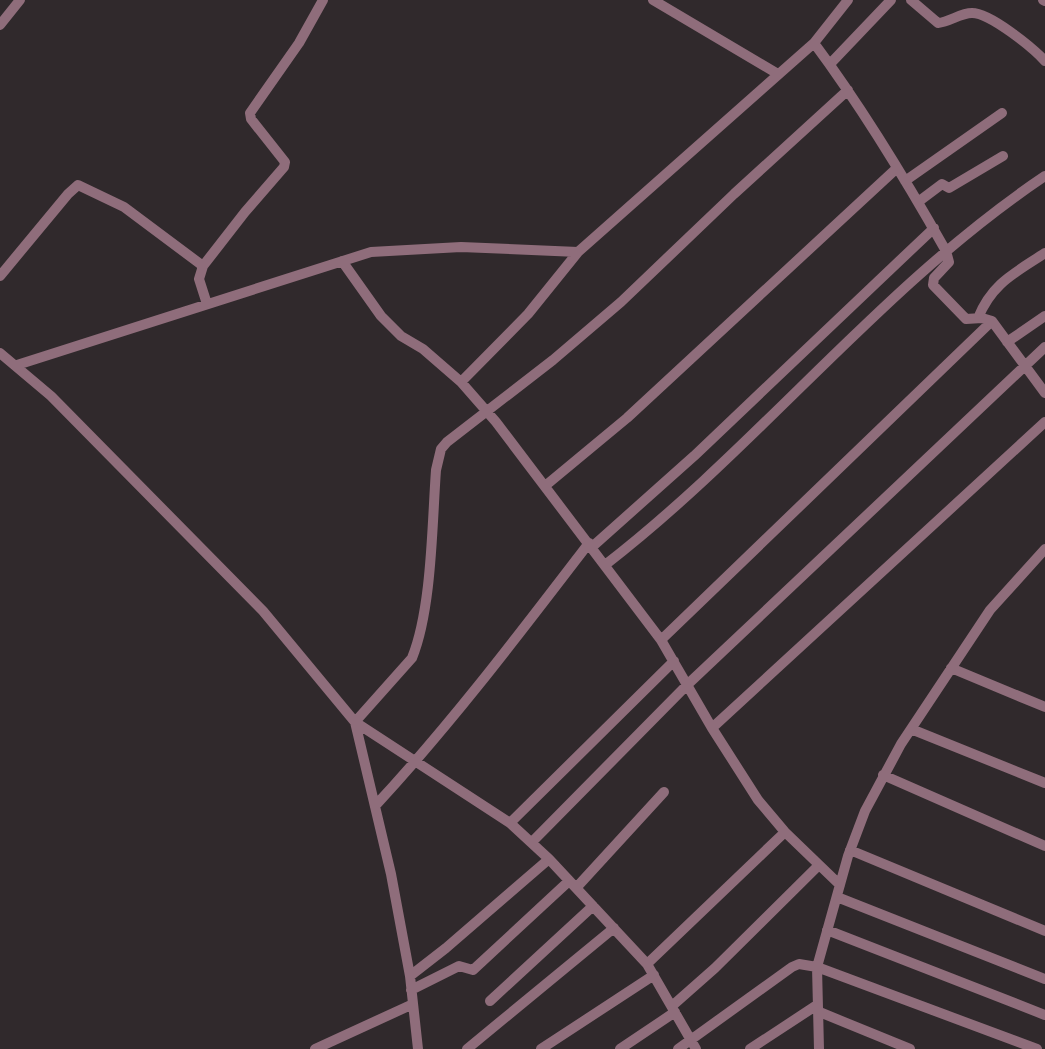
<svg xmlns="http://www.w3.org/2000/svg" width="1045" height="1049" font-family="'Source Sans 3',sans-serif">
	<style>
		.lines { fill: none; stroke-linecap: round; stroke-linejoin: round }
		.minor { stroke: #8f6d7b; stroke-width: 10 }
	</style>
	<rect width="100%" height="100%" fill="#30292c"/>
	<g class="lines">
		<path class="minor" d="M 653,0 L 778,74
			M 911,0 L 938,23 C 950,22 960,13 972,13 C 990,13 1032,47 1045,61
			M 1043,0 L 1045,1
			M 0,25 L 20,0
			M 814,43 C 863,109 906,180 946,251 L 949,262 L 934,278 L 933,285 L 966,319 L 982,318 L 992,321 L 1045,393
			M 830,64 L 891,0
			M 905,181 L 1002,113
			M 918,202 L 942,184 L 949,188 L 1003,156
			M 342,261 L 381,316 L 401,336 L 423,349 L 461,382 L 496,422 L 661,640 L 712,728 L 758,800 L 785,832 L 840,885
			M 0,276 L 68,194 L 78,185 L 124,207 L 203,266
			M 207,304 L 199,279 L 203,266 L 245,212 L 284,167 L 285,162 L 251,119 L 250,113 L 299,43 L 323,0
			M 978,318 C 992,283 1015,273 1045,253
			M 1007,342 L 1045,316
			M 0,353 L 51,396 L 263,611 L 355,722 L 510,823 L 549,859 L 647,964 L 696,1049
			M 17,365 L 371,252 L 461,247 L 578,252 L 814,43 L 848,0
			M 461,382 L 528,314 L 578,252
			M 545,486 L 627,418 L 897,168
			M 592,547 L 694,456 L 934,228
			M 605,565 C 759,446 882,285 1045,176
			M 661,640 L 992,321
			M 951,668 L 1045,707
			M 712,728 L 1045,422
			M 911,729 L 1045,783
			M 883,775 L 1045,846
			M 375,806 C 452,723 520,633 589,543
			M 510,823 L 674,661
			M 532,842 L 687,685 L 1045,347
			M 850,850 L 1045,931
			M 576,888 L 664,792
			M 837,897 L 1045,979
			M 827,930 L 1045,1015
			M 647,964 L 785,832
			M 410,976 L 446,948 L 549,859
			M 411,990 L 459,966 L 473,970 L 569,881
			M 490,1001 L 593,906
			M 672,1006 L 715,968 L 819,865
			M 817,1011 L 910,1049
			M 315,1049 L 413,1004
			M 418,1049 L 410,976 L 391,874 L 355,722 L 412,658 C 432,609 432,524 436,470 L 441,449 L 447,442 L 553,360 L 621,302 L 734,194 L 848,90
			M 467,1049 L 614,928
			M 541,1049 L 654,975
			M 620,1049 L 675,1012
			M 678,1049 L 792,967 L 799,964 L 817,967 L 1037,1049
			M 750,1049 L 817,1005
			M 819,1049 L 817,967 L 848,856 L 865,811 L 901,744 L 990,610 L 1045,549"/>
	</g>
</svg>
